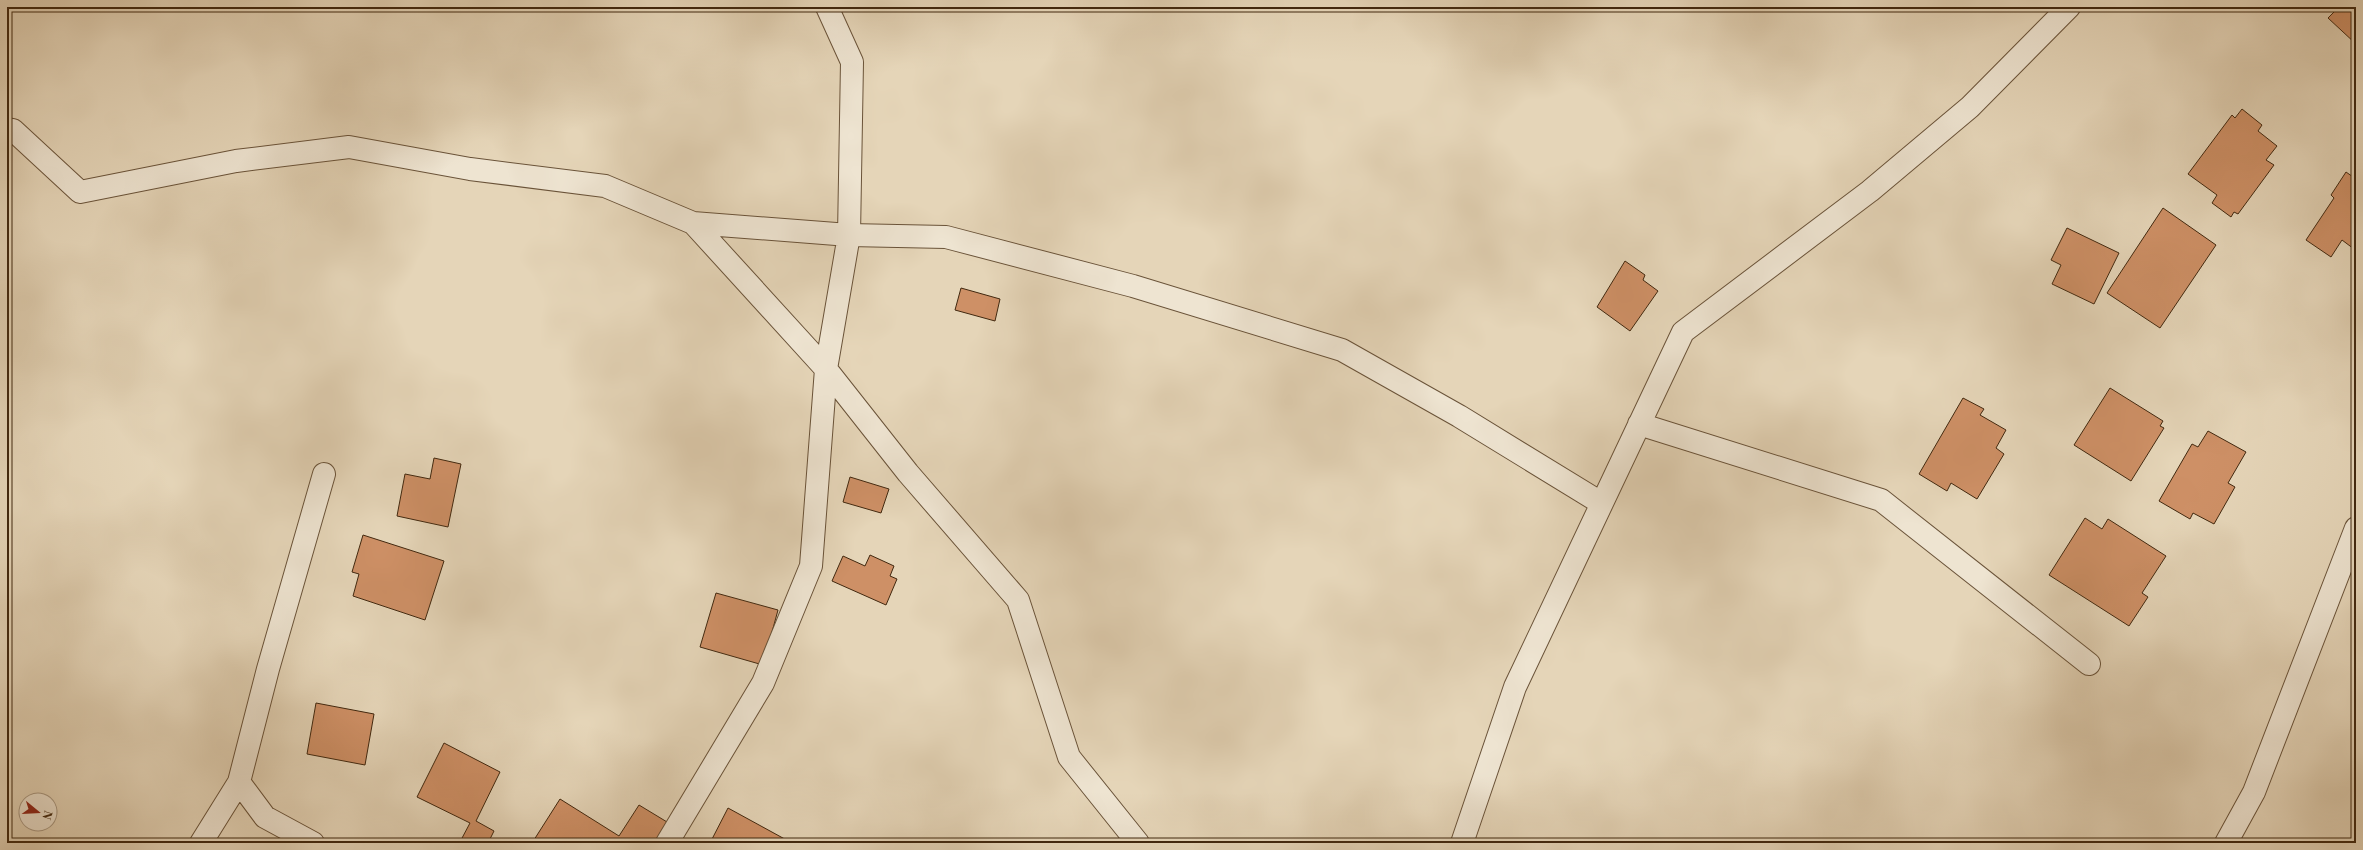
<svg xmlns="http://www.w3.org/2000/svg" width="2363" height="850" font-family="'Libre Bodoni',serif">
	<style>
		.building { fill: #ce9066; stroke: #41280f }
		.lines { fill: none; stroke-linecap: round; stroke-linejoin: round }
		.minor-casing { stroke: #6a5339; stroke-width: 24 }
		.minor { stroke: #eee4d1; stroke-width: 22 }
	</style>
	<rect width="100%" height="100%" fill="#e5d5b8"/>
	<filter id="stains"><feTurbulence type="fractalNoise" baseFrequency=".005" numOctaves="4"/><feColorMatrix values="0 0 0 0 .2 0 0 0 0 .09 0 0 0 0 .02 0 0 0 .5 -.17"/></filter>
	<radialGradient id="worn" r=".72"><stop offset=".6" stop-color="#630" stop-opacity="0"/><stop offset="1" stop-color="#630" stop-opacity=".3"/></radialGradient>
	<path class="building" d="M 2339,7 L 2356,7 L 2356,44 L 2328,18 Z
		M 2242,109 L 2262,125 L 2258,131 L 2277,146 L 2266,160 L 2274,165 L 2238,214 L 2234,212 L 2231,217 L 2212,203 L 2217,195 L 2188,174 L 2232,115 L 2235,118 Z
		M 2346,172 L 2356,179 L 2356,247 L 2354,249 L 2342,240 L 2331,257 L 2306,240 L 2334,198 L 2331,195 Z
		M 2163,208 L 2216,245 L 2160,328 L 2107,293 Z
		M 2067,228 L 2119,253 L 2094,304 L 2052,284 L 2061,265 L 2051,260 Z
		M 1625,261 L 1645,275 L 1643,280 L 1658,291 L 1630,331 L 1597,307 Z
		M 961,288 L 1000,299 L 995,321 L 955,310 Z
		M 2110,388 L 2163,421 L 2160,426 L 2164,428 L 2131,481 L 2074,445 Z
		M 1963,398 L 1984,409 L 1980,415 L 2006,430 L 1996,448 L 2004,454 L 1977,499 L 1951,483 L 1947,491 L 1919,474 Z
		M 2208,431 L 2246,452 L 2228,483 L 2235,487 L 2214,524 L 2193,513 L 2190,519 L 2159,501 L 2192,444 L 2198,447 Z
		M 434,458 L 461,464 L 448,527 L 397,516 L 405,474 L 430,479 Z
		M 850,477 L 889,489 L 881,513 L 843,502 Z
		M 2085,518 L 2102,529 L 2108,519 L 2166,556 L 2142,593 L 2148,597 L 2129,626 L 2049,575 Z
		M 363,535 L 444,561 L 425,620 L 353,596 L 359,574 L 352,572 Z
		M 870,555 L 894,566 L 890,576 L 897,579 L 886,605 L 832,581 L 843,556 L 865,566 Z
		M 716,593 L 778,610 L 763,665 L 700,647 Z
		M 316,703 L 374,714 L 365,765 L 307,754 Z
		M 444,743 L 500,772 L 476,821 L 494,831 L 488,843 L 467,843 L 461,840 L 470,823 L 417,797 Z
		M 560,799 L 619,836 L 639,805 L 672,825 L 661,843 L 532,843 Z
		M 728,808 L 792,843 L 710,843 Z"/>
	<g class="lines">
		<defs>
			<path id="minor" d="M 7,129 L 13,130 L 80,192 L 236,161 L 349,147 L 470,169 L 605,186 L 693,223 L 826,369 L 908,473 L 1018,600 L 1069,757 L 1138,843
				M 693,223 L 849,235 L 946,237 L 1133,286 L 1342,350 L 1459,416 L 1601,503
				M 1639,424 L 1881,500 L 2089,664
				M 201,843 L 239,782
				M 313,843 L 265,817 L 239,782 L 268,669 L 324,474
				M 667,843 L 763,683 L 811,566 L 826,369 L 849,235 L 852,62 L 827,7
				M 1462,843 L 1515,687 L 1683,332 L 1870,191 L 1970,107 L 2069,7
				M 2226,843 L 2254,792 L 2356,528"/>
		</defs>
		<use href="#minor" class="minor-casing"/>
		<use href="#minor" class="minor"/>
	</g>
	<rect width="2363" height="850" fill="none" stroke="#e5d5b8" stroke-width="24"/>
	<rect x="8" y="8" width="2347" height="834" fill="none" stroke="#41280f" stroke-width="2"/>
	<rect x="12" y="12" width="2339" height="826" fill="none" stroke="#41280f"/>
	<g transform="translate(38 812) rotate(108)"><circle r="19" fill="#eee4d1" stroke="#a99983"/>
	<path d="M0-3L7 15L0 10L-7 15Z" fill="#8f2418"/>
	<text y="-6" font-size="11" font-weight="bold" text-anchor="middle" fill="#41280f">N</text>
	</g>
	<rect width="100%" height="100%" filter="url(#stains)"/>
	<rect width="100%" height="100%" fill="url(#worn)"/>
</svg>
